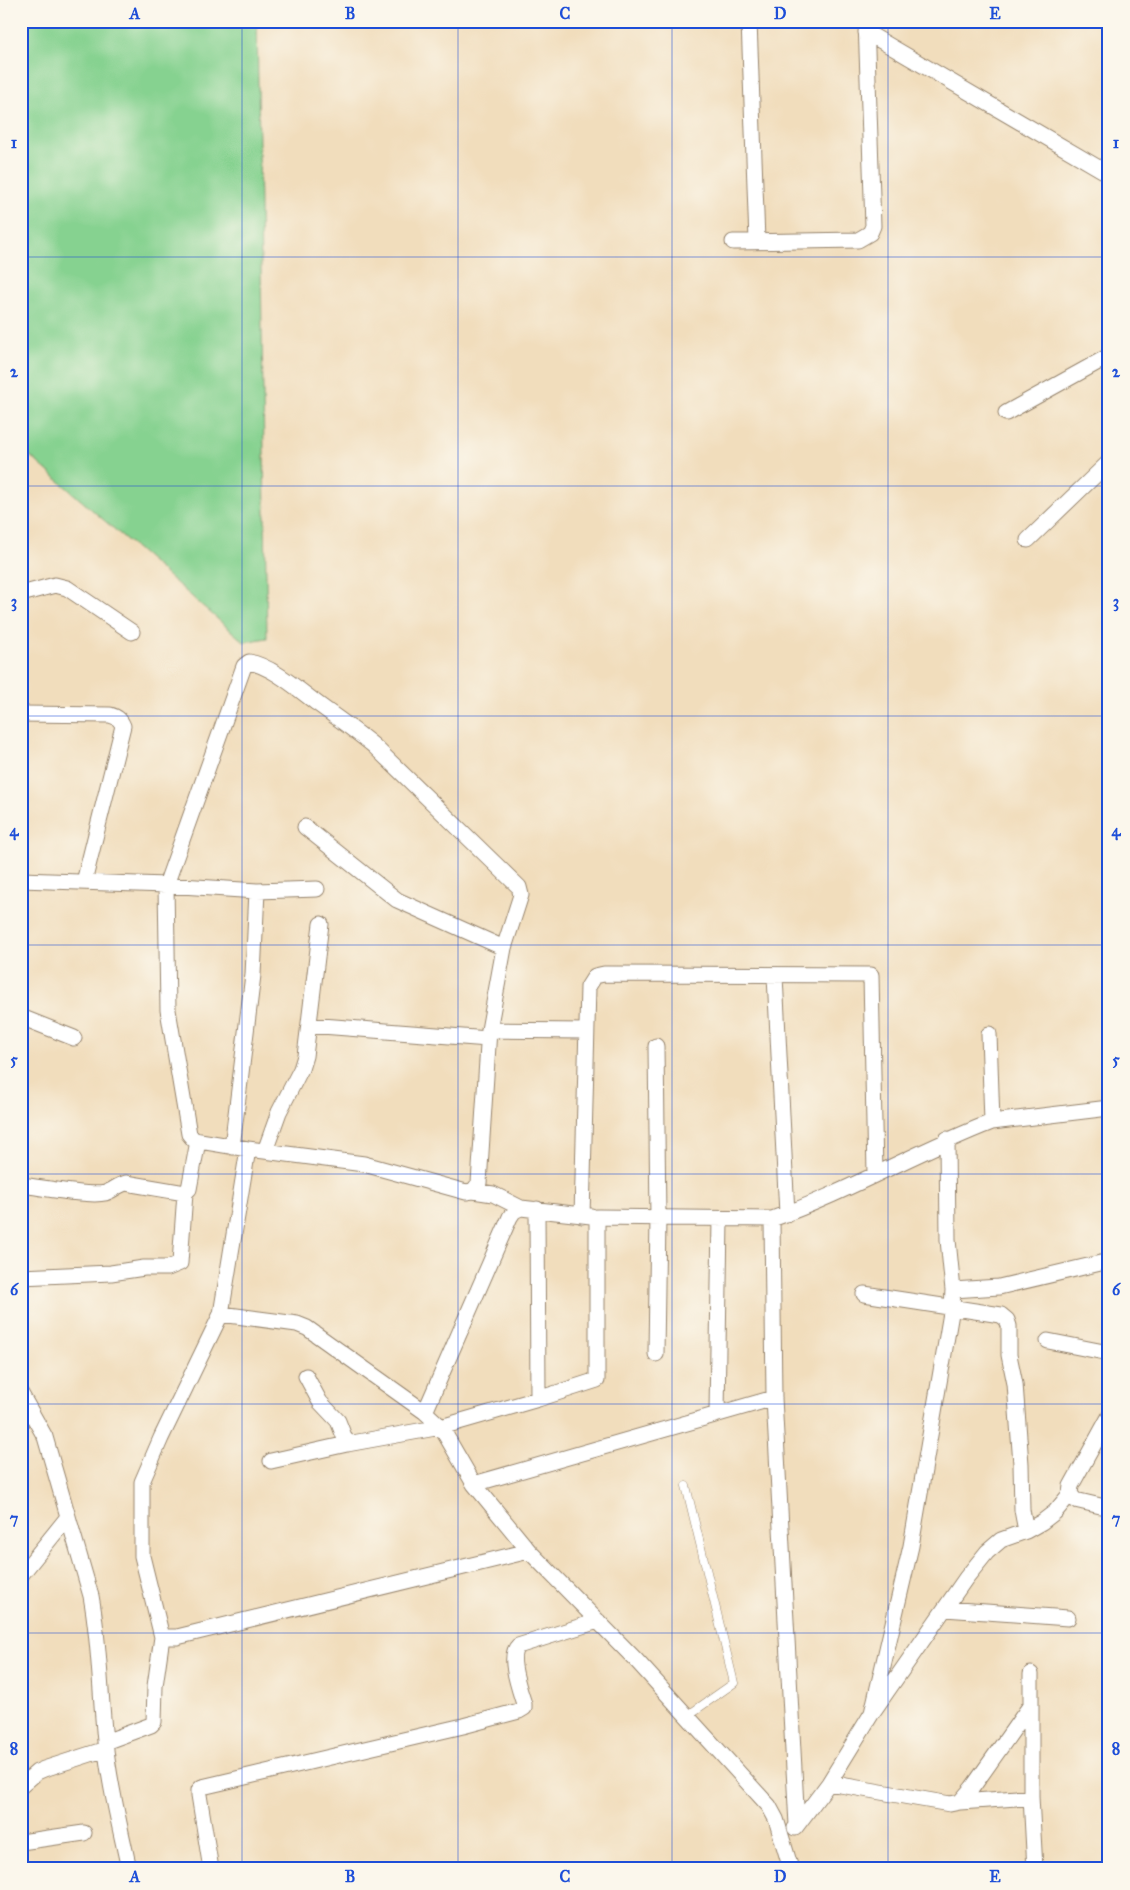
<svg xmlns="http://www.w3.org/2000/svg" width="1130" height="1890" font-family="'IM FELL Great Primer',serif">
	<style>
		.green { fill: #86d290; stroke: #607e57 }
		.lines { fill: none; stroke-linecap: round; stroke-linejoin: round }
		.service-casing { stroke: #96846d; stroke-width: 9 }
		.minor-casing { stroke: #96846d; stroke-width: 17 }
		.service { stroke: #fff; stroke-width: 8 }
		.minor { stroke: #fff; stroke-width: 15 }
		.grid { fill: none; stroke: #1d4ed8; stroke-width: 1; stroke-opacity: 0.55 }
		.neatline { fill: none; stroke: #1d4ed8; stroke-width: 2 }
		.grid-label { font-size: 16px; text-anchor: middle; font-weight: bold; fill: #1d4ed8 }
	</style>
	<rect width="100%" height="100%" fill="#fbf7ec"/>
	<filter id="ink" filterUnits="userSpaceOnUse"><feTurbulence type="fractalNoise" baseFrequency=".02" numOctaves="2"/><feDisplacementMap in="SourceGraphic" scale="10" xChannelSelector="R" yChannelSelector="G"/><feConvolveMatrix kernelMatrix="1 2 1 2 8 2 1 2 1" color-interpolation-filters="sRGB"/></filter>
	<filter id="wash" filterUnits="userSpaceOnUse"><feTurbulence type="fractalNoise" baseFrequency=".0096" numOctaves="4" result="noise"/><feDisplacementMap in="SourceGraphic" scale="20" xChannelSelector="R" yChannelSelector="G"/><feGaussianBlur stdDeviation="1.12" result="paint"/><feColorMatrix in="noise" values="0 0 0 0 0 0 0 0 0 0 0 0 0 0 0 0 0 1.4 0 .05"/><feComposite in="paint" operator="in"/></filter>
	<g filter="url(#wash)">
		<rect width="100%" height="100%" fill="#f1ddbc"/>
		<path class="green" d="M 21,21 L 257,21 L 267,638 L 244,642 L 21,448 Z"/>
	</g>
	<g filter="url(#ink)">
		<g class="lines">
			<defs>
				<path id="service" d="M 686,1486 L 734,1683 L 687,1716"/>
				<path id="minor" d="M 749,21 L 757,241
					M 866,32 L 1109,174
					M 733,242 L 858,240 L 870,233 L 873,226 L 866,21
					M 1006,413 L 1109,356
					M 1028,540 L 1109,462
					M 21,594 L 55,585 L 67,588 L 132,632
					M 249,662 C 272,666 299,690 318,704 C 337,718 356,731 374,746 L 519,887 L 521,895 L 504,948 L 489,1030 L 479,1183 L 473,1191 L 466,1192 L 364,1164 L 248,1149 L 194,1140 L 189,1134 L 168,1010 L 166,885 L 244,666 Z
					M 21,714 L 110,715 C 117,717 120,719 123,726 L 84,882
					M 305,827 L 397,900 L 504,948
					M 21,880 L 166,885 L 257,891 L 317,889
					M 775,976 L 787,1214
					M 21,1017 L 74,1038
					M 309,1025 L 488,1039
					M 489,1030 L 586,1031
					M 656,1046 L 658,1218 L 656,1354
					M 992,1122 L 1109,1108
					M 232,1147 L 253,975 L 257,891
					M 265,1151 L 279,1112 L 301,1069 L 305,1056 L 321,924
					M 21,1185 C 40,1187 89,1197 105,1193 C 112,1191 118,1185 126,1183 L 185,1193 L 189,1189 L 198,1141
					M 473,1191 L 493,1194 L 521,1208
					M 537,1209 L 538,1399
					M 582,1216 L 588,987 L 595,976 L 604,974 L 871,975 L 875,1174
					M 772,1219 C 848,1192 917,1151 992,1122 L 989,1034
					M 21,1277 L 111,1273 L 144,1268 L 168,1268 L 180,1263 L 185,1193
					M 953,1290 L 999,1287 L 1109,1261
					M 864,1294 L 1001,1315 L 1007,1320 L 1009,1326 L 1009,1355 L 1015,1384 L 1021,1464 L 1022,1510 L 1026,1531
					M 221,1314 L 248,1149
					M 1048,1341 L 1109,1353
					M 306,1376 L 320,1402 L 338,1421 L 347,1444
					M 21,1394 L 45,1437 L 91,1596 C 100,1644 100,1693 105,1741 C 109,1784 120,1826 129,1869
					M 774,1398 L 474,1484 L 529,1551 L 636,1660 L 769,1806 L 776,1819 L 791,1869
					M 425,1412 L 307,1328 L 297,1324 L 221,1314 L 161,1438 L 142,1482 L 142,1556 L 162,1637 L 177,1637 L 529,1551
					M 717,1413 L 720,1219
					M 441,1427 L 425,1412 L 510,1217 L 514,1211 L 521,1208 L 591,1216
					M 271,1461 L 347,1444 L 441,1427
					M 474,1484 L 441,1427 L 538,1399 L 597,1380 L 597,1217 L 772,1219 L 774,1398 L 797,1825
					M 1070,1494 L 1075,1500 L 1109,1508
					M 21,1575 L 67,1518
					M 945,1609 L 1068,1618
					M 1031,1674 L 1031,1797 L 1035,1869
					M 872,1713 L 911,1546 L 952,1307 L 953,1290 L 948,1240 L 947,1139
					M 105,1742 L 151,1725 L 154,1722 L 155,1686 L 162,1637
					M 829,1783 L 950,1804 L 960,1802 L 972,1788 L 1030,1706
					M 21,1786 L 37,1772 L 44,1769 L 106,1749
					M 960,1802 L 1031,1797
					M 795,1828 L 829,1783 L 872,1713 L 966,1578 L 987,1552 L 1001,1540 L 1026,1531 L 1042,1522 L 1055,1512 L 1070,1494 L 1071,1486 L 1109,1417
					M 21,1842 L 84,1833
					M 211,1869 L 199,1795 L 199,1790 L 202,1787 L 463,1726 L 519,1711 L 524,1708 L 524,1704 C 520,1691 507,1656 518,1646 L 598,1621"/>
			</defs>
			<use href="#service" class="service-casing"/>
			<use href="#minor" class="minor-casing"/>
			<use href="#service" class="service"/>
			<use href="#minor" class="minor"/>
		</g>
	</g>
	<path class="grid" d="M 242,21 L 242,1869M 458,21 L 458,1869M 672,21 L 672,1869M 888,21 L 888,1869M 21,257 L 1109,257M 21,486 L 1109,486M 21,716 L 1109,716M 21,945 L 1109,945M 21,1174 L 1109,1174M 21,1404 L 1109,1404M 21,1633 L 1109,1633"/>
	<rect width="1130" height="1890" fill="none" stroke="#fbf7ec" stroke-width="55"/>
	<rect x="28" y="28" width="1074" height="1834" class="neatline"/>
	<g class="grid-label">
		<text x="135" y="19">A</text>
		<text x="350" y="19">B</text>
		<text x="565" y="19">C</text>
		<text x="780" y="19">D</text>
		<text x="995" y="19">E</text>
		<text x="14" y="148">1</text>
		<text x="1116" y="148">1</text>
		<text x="14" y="377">2</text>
		<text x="1116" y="377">2</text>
		<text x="14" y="607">3</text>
		<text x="1116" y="607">3</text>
		<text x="14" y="836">4</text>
		<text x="1116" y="836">4</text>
		<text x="14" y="1065">5</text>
		<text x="1116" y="1065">5</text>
		<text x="14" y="1295">6</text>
		<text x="1116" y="1295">6</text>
		<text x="14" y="1524">7</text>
		<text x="1116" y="1524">7</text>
		<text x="14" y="1754">8</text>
		<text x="1116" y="1754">8</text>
		<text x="135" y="1882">A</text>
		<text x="350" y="1882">B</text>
		<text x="565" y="1882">C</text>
		<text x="780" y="1882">D</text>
		<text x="995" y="1882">E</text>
	</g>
</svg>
